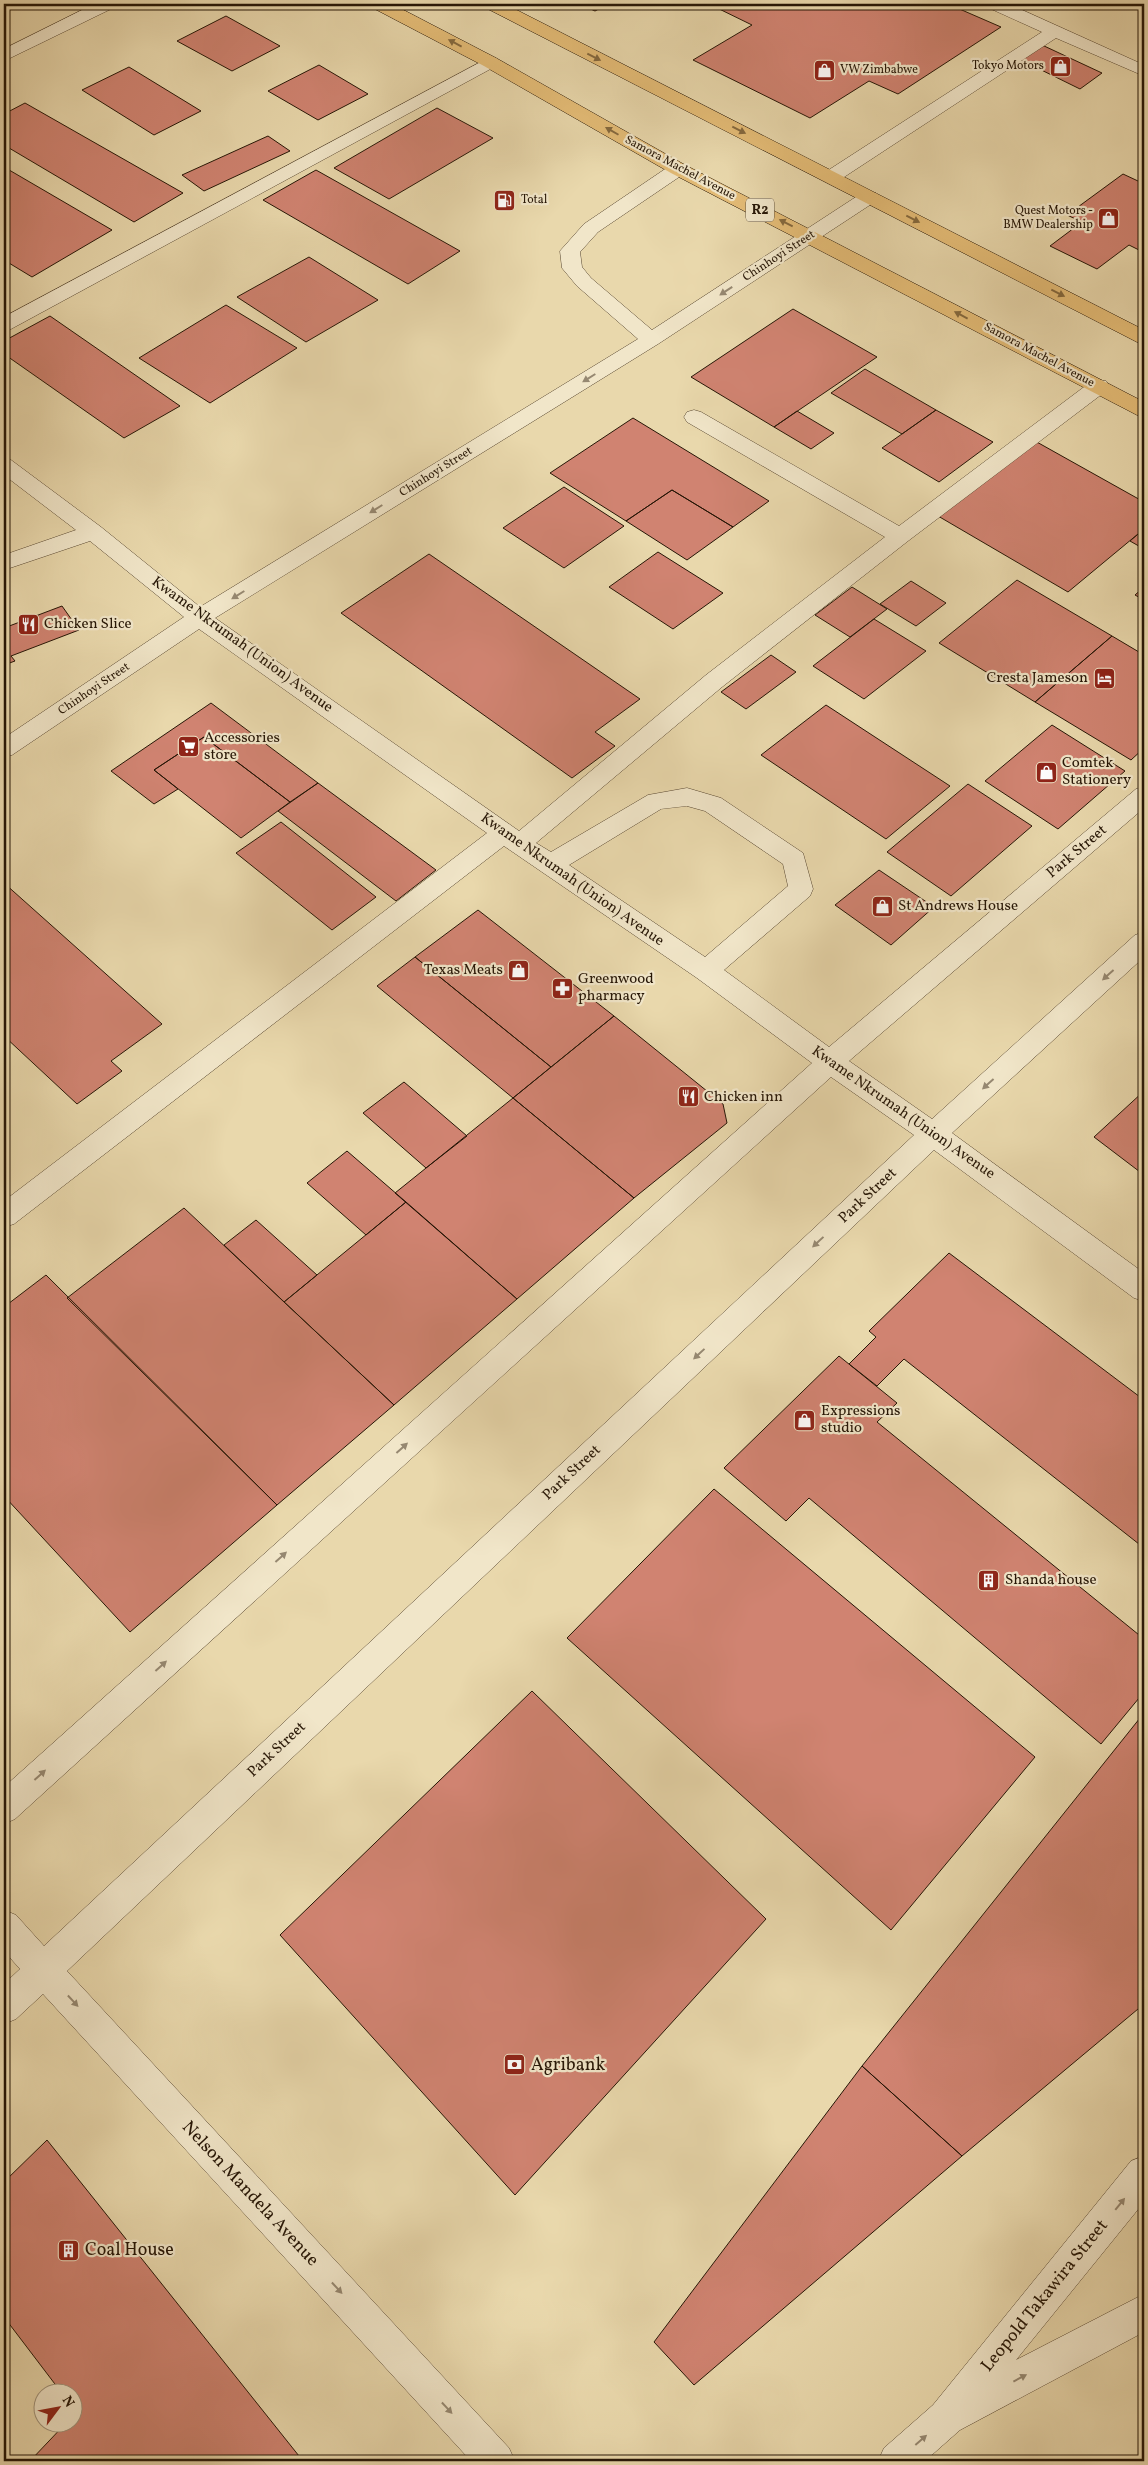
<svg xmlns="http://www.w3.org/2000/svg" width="1148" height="2465" font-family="Vollkorn,serif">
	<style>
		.building { fill: #d08371; stroke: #261606 }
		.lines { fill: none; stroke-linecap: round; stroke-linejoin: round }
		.minor-casing { stroke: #574630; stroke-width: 1 }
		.highway-casing { stroke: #261606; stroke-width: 1 }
		.minor { fill: #f1e6c9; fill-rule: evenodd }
		.highway { fill: #e4bc76; fill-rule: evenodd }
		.oneway { fill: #85693e }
		.oneway2 { fill: #968871 }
		.labels { text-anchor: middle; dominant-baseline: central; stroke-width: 4.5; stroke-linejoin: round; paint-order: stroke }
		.far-poi-label { font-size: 12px; fill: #261606; stroke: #f1e6c9; text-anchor: end }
		.far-street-label { font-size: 12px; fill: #261606; stroke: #f1e6c9 }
		.shield { fill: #f1e6c9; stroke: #635440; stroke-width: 1 }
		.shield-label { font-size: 14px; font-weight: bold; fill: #261606 }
		.poi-label { font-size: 15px; fill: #261606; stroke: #f1e6c9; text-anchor: start }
		.street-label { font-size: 15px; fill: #261606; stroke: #f1e6c9 }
		.near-poi-label { font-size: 18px; fill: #261606; stroke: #f1e6c9; text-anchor: start }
		.near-street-label { font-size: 18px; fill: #261606; stroke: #f1e6c9 }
	</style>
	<rect width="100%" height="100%" fill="#e9d8ac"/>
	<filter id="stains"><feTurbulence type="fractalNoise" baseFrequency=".004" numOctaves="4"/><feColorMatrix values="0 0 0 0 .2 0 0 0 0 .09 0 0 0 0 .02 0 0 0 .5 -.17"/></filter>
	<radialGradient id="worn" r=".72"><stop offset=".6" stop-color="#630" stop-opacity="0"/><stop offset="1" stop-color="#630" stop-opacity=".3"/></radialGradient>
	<path class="building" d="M 4,4 L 21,4 L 4,13 Z
		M 580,4 L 608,4 L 595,11 Z
		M 709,4 L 948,4 L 1001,27 L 898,94 L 869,81 L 810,118 L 693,60 L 752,25 Z
		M 226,16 L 280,46 L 232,71 L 177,41 Z
		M 1042,45 L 1102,73 L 1080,89 L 1019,59 Z
		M 319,65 L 368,94 L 318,120 L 268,91 Z
		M 129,67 L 201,111 L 154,135 L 82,90 Z
		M 25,103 L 183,193 L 134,222 L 4,145 L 4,114 Z
		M 437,108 L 493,138 L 389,199 L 334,168 Z
		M 268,136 L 290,151 L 204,191 L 182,175 Z
		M 4,167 L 112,230 L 32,277 L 4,260 Z
		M 316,170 L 460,251 L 408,284 L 263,200 Z
		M 1123,174 L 1138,181 L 1144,177 L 1144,249 L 1141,251 L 1129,245 L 1097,269 L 1050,246 L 1082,222 L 1067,215 Z
		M 309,257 L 378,300 L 306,342 L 237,297 Z
		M 226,305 L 297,348 L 210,403 L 139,358 Z
		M 793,309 L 877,357 L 774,427 L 691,377 Z
		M 50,316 L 180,406 L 124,438 L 4,354 L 4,341 Z
		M 865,369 L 936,410 L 902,434 L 831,393 Z
		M 936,410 L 993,442 L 939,482 L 882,448 Z
		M 797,411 L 834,433 L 811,449 L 774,427 Z
		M 633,418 L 769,501 L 733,527 L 672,490 L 626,521 L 550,473 Z
		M 1035,441 L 1144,502 L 1144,529 L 1068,592 L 938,516 Z
		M 564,487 L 624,526 L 564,568 L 503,528 Z
		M 672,490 L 733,527 L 687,560 L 626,521 Z
		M 1144,529 L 1144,549 L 1130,541 Z
		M 658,552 L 723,593 L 673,629 L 609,587 Z
		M 429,554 L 640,699 L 595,732 L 615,746 L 572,778 L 341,613 Z
		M 1017,580 L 1112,636 L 1035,702 L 939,643 Z
		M 911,581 L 946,603 L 916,626 L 880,604 Z
		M 852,587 L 887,609 L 850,637 L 815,615 Z
		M 1144,587 L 1144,600 L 1135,595 Z
		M 62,606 L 79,630 L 11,656 L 15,661 L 4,665 L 4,628 Z
		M 874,619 L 926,651 L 864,699 L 813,666 Z
		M 1112,636 L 1144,655 L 1144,748 L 1131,760 L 1035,702 Z
		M 771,655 L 796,672 L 746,709 L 721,692 Z
		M 211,703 L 318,783 L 290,802 L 204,737 L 154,770 L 178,789 L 154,804 L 111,771 Z
		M 826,705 L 950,786 L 886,839 L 761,755 Z
		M 1052,725 L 1125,771 L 1058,829 L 985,781 Z
		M 204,737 L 290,802 L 241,838 L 154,770 Z
		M 318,783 L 436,870 L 396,901 L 278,811 Z
		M 968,784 L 1032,826 L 951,896 L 887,852 Z
		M 281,822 L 376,897 L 332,930 L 236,853 Z
		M 879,870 L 934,907 L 891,945 L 835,905 Z
		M 4,883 L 162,1024 L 111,1061 L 122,1071 L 77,1104 L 4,1036 Z
		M 478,910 L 614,1016 L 551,1067 L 415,957 Z
		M 415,957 L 551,1067 L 513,1098 L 377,986 Z
		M 614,1016 L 723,1104 L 727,1123 L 634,1198 L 513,1098 Z
		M 404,1082 L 467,1136 L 426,1168 L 363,1113 Z
		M 1144,1091 L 1144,1175 L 1094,1137 Z
		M 513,1098 L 634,1198 L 517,1299 L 395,1193 Z
		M 347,1151 L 406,1202 L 366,1235 L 307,1183 Z
		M 406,1202 L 517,1299 L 394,1405 L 284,1302 Z
		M 184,1208 L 394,1405 L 277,1505 L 67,1298 Z
		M 256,1220 L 317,1275 L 284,1302 L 224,1245 Z
		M 949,1253 L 1144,1400 L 1144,1548 L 904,1359 L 877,1386 L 849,1364 L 876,1337 L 869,1331 Z
		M 46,1275 L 277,1505 L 130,1632 L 4,1496 L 4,1307 Z
		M 839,1356 L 897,1403 L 877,1422 L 1144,1639 L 1144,1692 L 1101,1744 L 809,1498 L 786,1521 L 724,1468 Z
		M 714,1489 L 1035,1757 L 891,1930 L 567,1638 Z
		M 532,1691 L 766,1919 L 515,2195 L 280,1935 Z
		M 1144,1713 L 1144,2004 L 962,2156 L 862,2066 Z
		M 862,2066 L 962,2156 L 694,2385 L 654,2342 Z
		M 47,2140 L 303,2461 L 30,2461 L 67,2422 L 72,2422 L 72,2417 L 76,2413 L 72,2408 L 72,2392 L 61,2392 L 4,2317 L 4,2182 Z"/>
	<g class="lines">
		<defs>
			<path id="minor" d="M 94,4 L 116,4 L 113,8 L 4,61 L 4,49 Z
				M 987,4 L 1009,4 L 1144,65 L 1144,76 L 1056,38 L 838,181 L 824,181 L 822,177 L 824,173 L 1042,32 L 989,8 Z
				M 490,57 L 496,58 L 499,62 L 496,66 L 11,329 L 4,331 L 4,317 Z
				M 678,163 L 685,165 L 687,169 L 685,173 L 598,232 L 580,252 L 582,267 L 591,278 L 652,330 L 862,193 L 876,193 L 878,197 L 876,201 L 658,344 L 215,618 L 519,831 L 706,675 L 885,537 L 687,422 L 684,417 L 687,412 L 694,410 L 701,412 L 899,526 L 1092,381 L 1099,380 L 1106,381 L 1109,386 L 1106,391 L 908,541 L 722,687 L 536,843 L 551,852 L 648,795 L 687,788 L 721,798 L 803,853 L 813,889 L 810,896 L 724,970 L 829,1047 L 1136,789 L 1144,786 L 1144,808 L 849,1061 L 932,1119 L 1135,935 L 1144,932 L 1144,957 L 952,1133 L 1144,1273 L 1144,1301 L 1134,1298 L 934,1150 L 67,1971 L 509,2448 L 515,2461 L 471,2461 L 43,1994 L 16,2019 L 4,2024 L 4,1984 L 20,1969 L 4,1951 L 4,1910 L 16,1915 L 44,1946 L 914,1135 L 831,1077 L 15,1819 L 4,1824 L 4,1787 L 812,1063 L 697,978 L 504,846 L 14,1224 L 4,1227 L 4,1201 L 487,833 L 199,629 L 12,755 L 4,757 L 4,738 L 184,617 L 90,541 L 4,570 L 4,555 L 76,530 L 4,475 L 4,458 L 11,460 L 101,527 L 200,607 L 638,339 L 577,286 L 562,268 L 560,251 L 584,224 L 671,165 ZM 687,806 L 705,811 L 783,864 L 788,886 L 705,957 L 569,865 L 661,809 Z
				M 1144,2156 L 1144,2202 L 1016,2360 L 1144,2294 L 1144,2332 L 960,2430 L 925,2461 L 878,2461 L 884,2448 L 933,2405 L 1131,2161 Z"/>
			<path id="highway" d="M 371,4 L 392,4 L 496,58 L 685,165 L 1144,402 L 1144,416 L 1137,415 L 671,173 L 484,66 L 373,8 Z
				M 483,4 L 505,4 L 1144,330 L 1144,344 L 1137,342 L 486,8 Z"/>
		</defs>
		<use href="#minor" class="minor-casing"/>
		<use href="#highway" class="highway-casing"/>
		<use href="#minor" class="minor"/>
		<use href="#highway" class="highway"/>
	</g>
	<defs><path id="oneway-solid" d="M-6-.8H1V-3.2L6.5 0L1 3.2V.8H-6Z" transform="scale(1.25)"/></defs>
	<g class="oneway">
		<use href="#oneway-solid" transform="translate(455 43) rotate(-152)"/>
		<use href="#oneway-solid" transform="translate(594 57) rotate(27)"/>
		<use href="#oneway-solid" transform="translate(739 130) rotate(27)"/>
		<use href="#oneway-solid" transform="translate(612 131) rotate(-150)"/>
		<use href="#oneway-solid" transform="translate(913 219) rotate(27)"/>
		<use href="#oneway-solid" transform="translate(786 223) rotate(-153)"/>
		<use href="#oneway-solid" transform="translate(1058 293) rotate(27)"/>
		<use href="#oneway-solid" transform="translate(961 315) rotate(-152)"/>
	</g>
	<g class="oneway2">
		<use href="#oneway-solid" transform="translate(726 291) rotate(147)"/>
		<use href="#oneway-solid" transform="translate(589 378) rotate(148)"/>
		<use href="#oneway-solid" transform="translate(376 509) rotate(148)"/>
		<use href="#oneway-solid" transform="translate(238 595) rotate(148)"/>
		<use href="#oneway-solid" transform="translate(1108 975) rotate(138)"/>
		<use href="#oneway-solid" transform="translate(988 1084) rotate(138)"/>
		<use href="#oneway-solid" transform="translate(818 1242) rotate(137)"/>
		<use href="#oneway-solid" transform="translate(699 1354) rotate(137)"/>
		<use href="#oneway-solid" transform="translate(402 1448) rotate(-42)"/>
		<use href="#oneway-solid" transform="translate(281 1557) rotate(-42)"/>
		<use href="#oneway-solid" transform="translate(161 1666) rotate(-42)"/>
		<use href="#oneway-solid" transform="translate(40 1775) rotate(-42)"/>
		<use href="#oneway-solid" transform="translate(73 2001) rotate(47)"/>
		<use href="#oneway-solid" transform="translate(1120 2204) rotate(-51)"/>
		<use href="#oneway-solid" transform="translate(337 2288) rotate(47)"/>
		<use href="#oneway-solid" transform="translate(1020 2378) rotate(-28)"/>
		<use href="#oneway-solid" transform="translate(447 2408) rotate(47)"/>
		<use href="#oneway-solid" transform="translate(921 2440) rotate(-41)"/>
	</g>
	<defs>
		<symbol id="shop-square" viewBox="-11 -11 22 22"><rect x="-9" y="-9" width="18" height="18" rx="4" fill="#8f2418" stroke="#f1e6c9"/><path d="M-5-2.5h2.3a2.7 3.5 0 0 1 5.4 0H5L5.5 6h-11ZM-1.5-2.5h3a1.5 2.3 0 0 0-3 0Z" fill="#fff"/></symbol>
		<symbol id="fuel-square" viewBox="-11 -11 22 22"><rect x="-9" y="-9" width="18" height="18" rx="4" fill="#8f2418" stroke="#f1e6c9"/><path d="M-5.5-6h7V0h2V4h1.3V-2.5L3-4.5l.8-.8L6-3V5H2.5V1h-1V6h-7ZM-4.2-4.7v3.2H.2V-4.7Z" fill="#fff"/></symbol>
		<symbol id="restaurant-square" viewBox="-11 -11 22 22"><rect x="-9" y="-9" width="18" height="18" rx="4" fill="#8f2418" stroke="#f1e6c9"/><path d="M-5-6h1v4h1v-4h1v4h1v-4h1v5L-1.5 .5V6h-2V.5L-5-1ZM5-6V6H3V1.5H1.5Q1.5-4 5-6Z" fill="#fff"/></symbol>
		<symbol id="hotel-square" viewBox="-11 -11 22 22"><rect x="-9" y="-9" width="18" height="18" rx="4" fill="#8f2418" stroke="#f1e6c9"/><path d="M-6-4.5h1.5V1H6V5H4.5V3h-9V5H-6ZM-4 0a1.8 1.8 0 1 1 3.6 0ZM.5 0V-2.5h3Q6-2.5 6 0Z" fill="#fff"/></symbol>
		<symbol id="supermarket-square" viewBox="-11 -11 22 22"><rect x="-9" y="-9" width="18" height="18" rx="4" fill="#8f2418" stroke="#f1e6c9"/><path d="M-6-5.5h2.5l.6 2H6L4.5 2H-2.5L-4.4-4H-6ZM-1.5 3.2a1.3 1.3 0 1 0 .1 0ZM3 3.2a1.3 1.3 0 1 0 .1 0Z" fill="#fff"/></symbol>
		<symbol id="pharmacy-square" viewBox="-11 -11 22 22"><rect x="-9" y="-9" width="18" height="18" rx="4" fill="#8f2418" stroke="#f1e6c9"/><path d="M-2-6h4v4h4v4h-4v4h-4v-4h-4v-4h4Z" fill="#fff"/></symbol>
		<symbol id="building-square" viewBox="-11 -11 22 22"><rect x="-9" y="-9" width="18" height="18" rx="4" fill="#8f2418" stroke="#f1e6c9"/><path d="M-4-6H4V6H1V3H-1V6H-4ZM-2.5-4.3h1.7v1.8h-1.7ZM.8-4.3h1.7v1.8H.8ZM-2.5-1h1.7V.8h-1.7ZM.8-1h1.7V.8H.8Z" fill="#fff"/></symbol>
		<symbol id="bank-square" viewBox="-11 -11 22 22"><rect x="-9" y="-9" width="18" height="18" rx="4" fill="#8f2418" stroke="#f1e6c9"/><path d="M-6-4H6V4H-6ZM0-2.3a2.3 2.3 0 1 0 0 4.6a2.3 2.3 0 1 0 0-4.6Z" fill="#fff"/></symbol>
	</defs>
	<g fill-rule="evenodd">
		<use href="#shop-square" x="1048" y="54" width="25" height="25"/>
		<use href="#shop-square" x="812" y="58" width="25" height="25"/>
		<use href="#fuel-square" x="492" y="188" width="25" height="25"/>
		<use href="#shop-square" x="1096" y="206" width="25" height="25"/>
		<use href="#restaurant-square" x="16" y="612" width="25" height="25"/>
		<use href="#hotel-square" x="1092" y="666" width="25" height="25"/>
		<use href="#supermarket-square" x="176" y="734" width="25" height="25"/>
		<use href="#shop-square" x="1034" y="760" width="25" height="25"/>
		<use href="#shop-square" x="870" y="894" width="25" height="25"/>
		<use href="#shop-square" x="506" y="958" width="25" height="25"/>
		<use href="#pharmacy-square" x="550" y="976" width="25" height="25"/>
		<use href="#restaurant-square" x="676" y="1084" width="25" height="25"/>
		<use href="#shop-square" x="792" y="1408" width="25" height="25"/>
		<use href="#building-square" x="976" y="1568" width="25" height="25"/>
		<use href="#bank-square" x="502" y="2052" width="25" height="25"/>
		<use href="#building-square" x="56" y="2238" width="25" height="25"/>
	</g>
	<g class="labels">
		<g class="far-poi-label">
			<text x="1044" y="66">Tokyo Motors</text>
			<text x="840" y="70" text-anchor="start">VW Zimbabwe</text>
			<text x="521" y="200" text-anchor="start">Total</text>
			<text x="1093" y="211">Quest Motors -<tspan x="1093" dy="14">BMW Dealership</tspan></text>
		</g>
		<g class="far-street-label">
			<text transform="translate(680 168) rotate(28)">Samora Machel Avenue</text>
			<text transform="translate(779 256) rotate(-33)">Chinhoyi Street</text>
			<text transform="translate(1039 355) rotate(28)">Samora Machel Avenue</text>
			<text transform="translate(436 472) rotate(-32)">Chinhoyi Street</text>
			<text transform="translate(94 689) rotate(-34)">Chinhoyi Street</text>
		</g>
		<rect class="shield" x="746" y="198.5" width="28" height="23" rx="4"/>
		<g class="shield-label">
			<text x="760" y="210">R2</text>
		</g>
		<g class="poi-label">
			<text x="44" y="624">Chicken Slice</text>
			<text x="1088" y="678" text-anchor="end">Cresta Jameson</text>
			<text x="204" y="738">Accessories<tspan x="204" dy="17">store</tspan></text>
			<text x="1062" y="763">Comtek<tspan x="1062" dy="17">Stationery</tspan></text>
			<text x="898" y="906">St Andrews House</text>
			<text x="503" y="970" text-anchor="end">Texas Meats</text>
			<text x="578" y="979">Greenwood<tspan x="578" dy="17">pharmacy</tspan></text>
			<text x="704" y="1097">Chicken inn</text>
			<text x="821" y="1411">Expressions<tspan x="821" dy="17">studio</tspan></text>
			<text x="1005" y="1580">Shanda house</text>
		</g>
		<g class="street-label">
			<text transform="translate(242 645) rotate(36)">Kwame Nkrumah (Union) Avenue</text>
			<text transform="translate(1077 852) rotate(-40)">Park Street</text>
			<text transform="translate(572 880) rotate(35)">Kwame Nkrumah (Union) Avenue</text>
			<text transform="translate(903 1113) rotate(35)">Kwame Nkrumah (Union) Avenue</text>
			<text transform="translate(868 1196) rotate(-43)">Park Street</text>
			<text transform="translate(572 1473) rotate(-43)">Park Street</text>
			<text transform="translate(277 1750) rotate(-43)">Park Street</text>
		</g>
		<g class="near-poi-label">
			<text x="531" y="2065">Agribank</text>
			<text x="85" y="2250">Coal House</text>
		</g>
		<g class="near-street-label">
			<text transform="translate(250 2194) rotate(47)">Nelson Mandela Avenue</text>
			<text transform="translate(1045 2296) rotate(-51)">Leopold Takawira Street</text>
		</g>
	</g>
	<rect width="1148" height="2465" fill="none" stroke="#e9d8ac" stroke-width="20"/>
	<rect x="5" y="5" width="1138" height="2455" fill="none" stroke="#261606" stroke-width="2.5"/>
	<rect x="10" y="10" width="1128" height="2445" fill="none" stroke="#261606"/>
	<g transform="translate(58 2408) rotate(58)"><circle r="24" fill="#f1e6c9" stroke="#a0937b"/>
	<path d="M0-4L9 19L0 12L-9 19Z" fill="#8f2418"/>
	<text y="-8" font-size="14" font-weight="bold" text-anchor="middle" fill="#261606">N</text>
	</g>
	<rect width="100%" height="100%" filter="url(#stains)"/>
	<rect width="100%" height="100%" fill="url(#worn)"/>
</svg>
